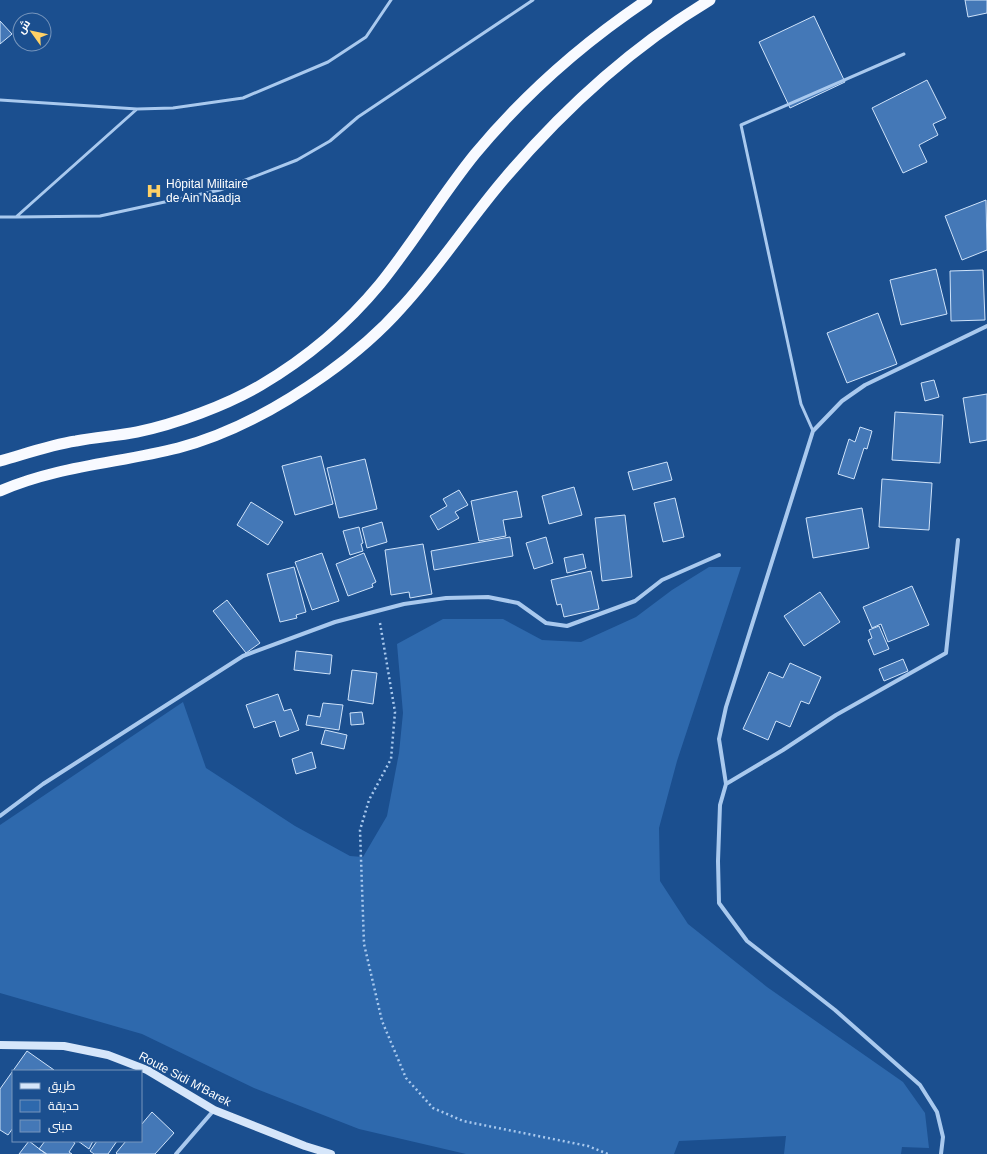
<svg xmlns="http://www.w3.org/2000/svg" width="987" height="1154" font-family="Helvetica,Cairo,sans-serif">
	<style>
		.green { fill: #2e69ad }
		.building { fill: #4478b7; stroke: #cfe3fa }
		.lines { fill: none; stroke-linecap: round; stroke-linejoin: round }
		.path { stroke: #a9c9ee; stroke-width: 2.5; stroke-dasharray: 2 3; stroke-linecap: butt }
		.service { stroke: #a9c9ee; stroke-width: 3 }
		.minor { stroke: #a9c9ee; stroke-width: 4 }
		.secondary { stroke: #d6e6fa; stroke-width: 8 }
		.trunk { stroke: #f8faff; stroke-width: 11 }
		.labels { text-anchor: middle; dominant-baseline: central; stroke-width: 4; stroke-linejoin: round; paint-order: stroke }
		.poi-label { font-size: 12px; fill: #fff; stroke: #1b4f8f; text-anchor: start }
		.street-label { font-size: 12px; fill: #fff; stroke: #1b4f8f }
	</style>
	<rect width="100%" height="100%" fill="#1b4f8f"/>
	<path class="green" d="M 709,567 L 741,567 L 677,761 L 659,828 L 660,881 L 688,924 L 767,987 L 903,1082 L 925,1113 L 929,1148 L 902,1147 L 901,1154 L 784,1154 L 786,1136 L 679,1141 L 674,1154 L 466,1154 L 359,1129 L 254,1088 L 142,1034 L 0,993 L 0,825 L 183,702 L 206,768 L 295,826 L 350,856 L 363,857 L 387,816 L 399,753 L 403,713 L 397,644 L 443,619 L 503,619 L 542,640 L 581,642 L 636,617 L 672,590 Z"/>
	<path class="building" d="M 965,0 L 987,0 L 987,13 L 968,17 Z
		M 814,16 L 845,82 L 790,108 L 759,42 Z
		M 0,21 L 12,34 L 0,44 Z
		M 927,80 L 946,118 L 933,124 L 938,135 L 919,145 L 927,162 L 903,173 L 872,108 Z
		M 986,200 L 987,250 L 962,260 L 945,216 Z
		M 936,269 L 947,314 L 901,325 L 890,280 Z
		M 983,270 L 985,320 L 951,321 L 950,271 Z
		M 878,313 L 897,364 L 847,383 L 827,333 Z
		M 934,380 L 939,397 L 925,401 L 921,383 Z
		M 987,394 L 987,440 L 970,443 L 963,398 Z
		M 895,412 L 943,415 L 940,463 L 892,460 Z
		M 860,427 L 872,431 L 867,449 L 864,448 L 854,479 L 838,474 L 849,439 L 855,442 Z
		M 321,456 L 333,504 L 295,515 L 282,466 Z
		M 365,459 L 377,509 L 339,518 L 327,468 Z
		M 667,462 L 672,480 L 633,490 L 628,472 Z
		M 882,479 L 932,483 L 929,530 L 879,527 Z
		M 574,487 L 582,515 L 549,524 L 542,496 Z
		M 459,490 L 468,505 L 455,512 L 459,518 L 438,530 L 430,516 L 447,506 L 443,499 Z
		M 517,491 L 522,517 L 503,520 L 506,536 L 479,541 L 471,501 Z
		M 675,498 L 684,537 L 663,542 L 654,503 Z
		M 251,502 L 283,522 L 268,545 L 237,525 Z
		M 862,508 L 869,548 L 813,558 L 806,518 Z
		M 625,515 L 632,577 L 602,581 L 595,518 Z
		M 382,522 L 387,542 L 367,548 L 362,528 Z
		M 359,527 L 363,543 L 361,544 L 363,551 L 350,555 L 343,531 Z
		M 510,537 L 513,556 L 434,570 L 431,551 Z
		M 546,537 L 553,563 L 534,569 L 526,543 Z
		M 423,544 L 432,594 L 410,598 L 409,592 L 391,595 L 385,550 Z
		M 322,553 L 339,601 L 312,610 L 295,562 Z
		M 364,553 L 376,582 L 372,584 L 373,587 L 348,596 L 336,564 Z
		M 583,554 L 586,568 L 567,573 L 564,558 Z
		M 294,567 L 306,612 L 296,615 L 297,618 L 280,622 L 267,574 Z
		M 591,571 L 599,609 L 564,617 L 561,604 L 557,605 L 551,580 Z
		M 912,586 L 929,625 L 888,642 L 881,624 L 872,628 L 863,607 Z
		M 820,592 L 840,622 L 804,646 L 784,616 Z
		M 227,600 L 260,643 L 246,653 L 213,611 Z
		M 879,626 L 889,649 L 874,655 L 868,640 L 872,638 L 869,630 Z
		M 296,651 L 332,655 L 330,674 L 294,670 Z
		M 903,659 L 908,671 L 884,681 L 879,669 Z
		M 790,663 L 821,677 L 809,704 L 801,701 L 790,727 L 776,721 L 768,740 L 743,729 L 769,672 L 783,678 Z
		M 352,670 L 377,673 L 373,704 L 348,700 Z
		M 278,694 L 284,711 L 291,709 L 299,730 L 280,737 L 275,721 L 254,728 L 246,705 Z
		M 323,703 L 343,705 L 339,730 L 306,725 L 308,715 L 320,717 Z
		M 362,712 L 364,724 L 351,725 L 350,713 Z
		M 325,730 L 347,735 L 344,749 L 321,744 Z
		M 312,752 L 316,768 L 296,774 L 292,759 Z
		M 27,1051 L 54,1070 L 13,1071 L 13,1128 L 8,1135 L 0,1130 L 0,1089 Z
		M 152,1112 L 174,1133 L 155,1154 L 117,1154 L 116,1153 L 126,1141 L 141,1141 L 141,1125 Z
		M 29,1141 L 46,1154 L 19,1154 Z
		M 45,1141 L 72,1141 L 75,1143 L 69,1152 L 72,1154 L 47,1154 L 39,1149 Z
		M 78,1141 L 93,1141 L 89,1149 Z
		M 97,1141 L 117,1141 L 108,1154 L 94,1154 L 90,1151 Z"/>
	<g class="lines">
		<path class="path" d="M 380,623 L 395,712 L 391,759 L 369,800 L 360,830 L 364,944 L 382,1021 L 406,1078 L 433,1108 L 463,1121 L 588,1146 L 608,1154"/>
		<path class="service" d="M 0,100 L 137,109 L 173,108 L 243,98 L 328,62 L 366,37 L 391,0
			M 0,217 L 16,217 L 137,109
			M 16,217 L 100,216 L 220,190 L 297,160 L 330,141 L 358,117 L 533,0
			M 813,431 L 801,404 L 741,125 L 904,54"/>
		<path class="minor" d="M 726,784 L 783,750 L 836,715 L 946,653 L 958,540
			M 0,816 L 43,784 L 243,656 L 335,622 L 404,604 L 446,598 L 488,597 L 518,603 L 546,623 L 567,626 L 635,601 L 662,580 L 719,555
			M 176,1154 L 214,1110
			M 941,1154 L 943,1137 L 937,1112 L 920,1085 L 835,1010 L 747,941 L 719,903 L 718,861 L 720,805 L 726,784 L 719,739 L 726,707 L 740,663 L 813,431 L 842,401 L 865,385 L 987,326"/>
		<path class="secondary" d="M 0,1045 L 64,1046 L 108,1055 L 147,1070 L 214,1110 L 305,1146 L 331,1154"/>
		<path class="trunk" d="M 0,461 C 25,454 50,445 76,441 C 96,437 117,436 137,432 C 176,424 227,405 261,385 C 305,359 347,324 380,284 C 414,242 441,196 475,154 C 524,95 583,43 647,0
			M 0,491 C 57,466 119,463 178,448 C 231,434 280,407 325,375 C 353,355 379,333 402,307 C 439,267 469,220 505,178 C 563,110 633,46 710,0"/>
	</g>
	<defs>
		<symbol id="hospital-bare" viewBox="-9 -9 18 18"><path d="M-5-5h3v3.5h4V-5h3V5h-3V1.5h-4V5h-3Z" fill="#ffd166" stroke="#1b4f8f" stroke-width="2.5" paint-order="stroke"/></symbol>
	</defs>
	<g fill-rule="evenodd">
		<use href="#hospital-bare" x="143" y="180" width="22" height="22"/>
	</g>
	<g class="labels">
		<g class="poi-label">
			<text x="166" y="184">Hôpital Militaire<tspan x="166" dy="14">de Ain Naadja</tspan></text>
		</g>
		<g class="street-label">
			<text transform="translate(185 1079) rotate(28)">Route Sidi M'Barek</text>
		</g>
	</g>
	<rect x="12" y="1070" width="130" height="72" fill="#1b4f8f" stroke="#7695bc"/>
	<rect x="20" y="1083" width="20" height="6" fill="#d6e6fa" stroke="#7695bc"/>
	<text x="48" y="1090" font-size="12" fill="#ffffff">طريق</text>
	<rect x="20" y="1100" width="20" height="12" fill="#2e69ad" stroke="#7695bc"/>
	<text x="48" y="1110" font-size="12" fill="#ffffff">حديقة</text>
	<rect x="20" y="1120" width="20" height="12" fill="#4478b7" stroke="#7695bc"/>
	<text x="48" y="1130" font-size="12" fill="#ffffff">مبنى</text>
	<g transform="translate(32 32) rotate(303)"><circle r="19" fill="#1b4f8f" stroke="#7695bc"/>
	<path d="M0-3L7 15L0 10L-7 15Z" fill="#ffd166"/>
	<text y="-6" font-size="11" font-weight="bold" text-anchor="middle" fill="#ffffff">ش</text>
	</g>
</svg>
